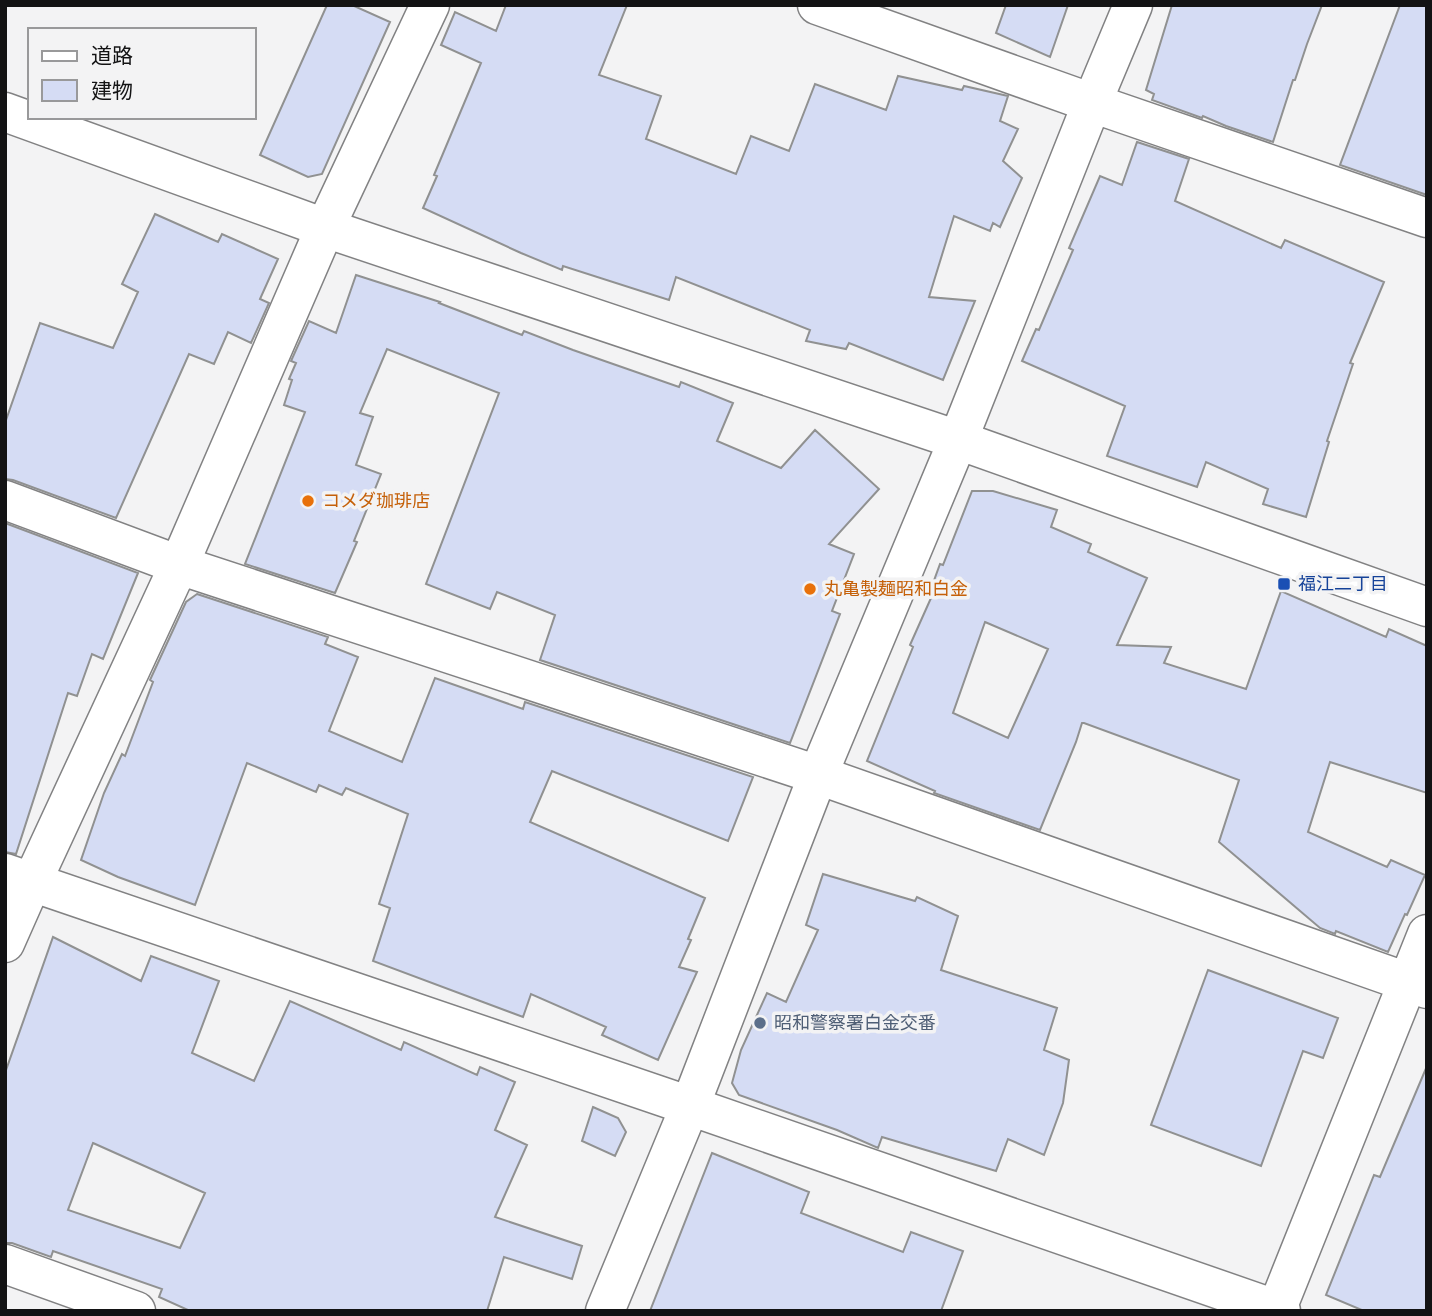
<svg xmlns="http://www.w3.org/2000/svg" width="1432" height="1316" font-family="Figtree,'Noto Sans JP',sans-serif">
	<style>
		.building { fill: #d5dcf4; stroke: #909191; stroke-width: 2; fill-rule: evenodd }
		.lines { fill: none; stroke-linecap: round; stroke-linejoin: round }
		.minor-casing { stroke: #828283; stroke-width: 41 }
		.tertiary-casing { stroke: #828283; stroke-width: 41 }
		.minor { stroke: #fff; stroke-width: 38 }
		.tertiary { stroke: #fff; stroke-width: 38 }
		.food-dot { fill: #e8710a; stroke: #f3f3f4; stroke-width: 2.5 }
		.transit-dot { fill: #1a4fb4; stroke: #f3f3f4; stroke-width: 2.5 }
		.service-dot { fill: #5c6f8a; stroke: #f3f3f4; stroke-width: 2.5 }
		.labels { text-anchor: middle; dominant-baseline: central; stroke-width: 7; stroke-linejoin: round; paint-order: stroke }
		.food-label { font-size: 18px; fill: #c56008; stroke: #f3f3f4; text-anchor: start }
		.transit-label { font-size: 18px; fill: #164399; stroke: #f3f3f4; text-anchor: start }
		.service-label { font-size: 18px; fill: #4e5e75; stroke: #f3f3f4; text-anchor: start }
	</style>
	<rect width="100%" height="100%" fill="#f3f3f4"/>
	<path class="building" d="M 327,5 L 352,5 L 390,22 L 322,174 L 308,177 L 260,155 Z
		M 506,5 L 627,5 L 599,75 L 661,96 L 646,139 L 736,174 L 751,136 L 789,151 L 815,84 L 886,110 L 898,76 L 962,90 L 964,86 L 1008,96 L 1000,121 L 1018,129 L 1003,161 L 1022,178 L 1000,227 L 993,223 L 990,231 L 954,216 L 929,297 L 975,301 L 943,380 L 849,343 L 846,349 L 806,341 L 810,330 L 676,277 L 669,300 L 563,266 L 562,270 L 521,253 L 423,208 L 437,176 L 434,175 L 481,63 L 441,45 L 455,12 L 496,31 Z
		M 1006,5 L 1068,5 L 1050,57 L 996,33 Z
		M 1172,5 L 1322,5 L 1307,44 L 1295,80 L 1293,80 L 1273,142 L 1226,126 L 1203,116 L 1202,118 L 1152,100 L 1154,94 L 1146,90 Z
		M 1400,5 L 1427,5 L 1427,195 L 1340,165 Z
		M 1137,142 L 1189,159 L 1175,201 L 1281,248 L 1285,240 L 1384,282 L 1350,363 L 1353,364 L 1327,441 L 1329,442 L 1306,517 L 1263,504 L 1268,489 L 1206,462 L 1197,487 L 1107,456 L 1125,406 L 1022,361 L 1036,329 L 1039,330 L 1073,250 L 1069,248 L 1100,176 L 1122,185 Z
		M 155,214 L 218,242 L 222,234 L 278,259 L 260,299 L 269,303 L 251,343 L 228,332 L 214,364 L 189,354 L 116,518 L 13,480 L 5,479 L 5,423 L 40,323 L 113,348 L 138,292 L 122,284 Z
		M 356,275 L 440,302 L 439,303 L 522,335 L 524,331 L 573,350 L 679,387 L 681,382 L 733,403 L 717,441 L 781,468 L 815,430 L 879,489 L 829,544 L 854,554 L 832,611 L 840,614 L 790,743 L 540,660 L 555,615 L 497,592 L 490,609 L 426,584 L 499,393 L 387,349 L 360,413 L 373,417 L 356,465 L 381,474 L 354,541 L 357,542 L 335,593 L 245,564 L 305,412 L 284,405 L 292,380 L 289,379 L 296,363 L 291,361 L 309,321 L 336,333 Z
		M 972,491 L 993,491 L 1057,510 L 1051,527 L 1091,544 L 1088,552 L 1147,578 L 1117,645 L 1171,647 L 1164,663 L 1246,689 L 1281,591 L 1386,637 L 1389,629 L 1427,646 L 1427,793 L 1330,762 L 1308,832 L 1387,867 L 1391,860 L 1425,875 L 1407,915 L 1405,914 L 1388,952 L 1336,931 L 1335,934 L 1320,928 L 1219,842 L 1239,780 L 1084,723 L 1082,723 L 1076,742 L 1040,830 L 934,793 L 935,791 L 867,761 L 913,647 L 910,645 L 931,598 L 928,597 L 940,564 L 943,565 ZM 985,622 L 1048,649 L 1008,738 L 953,713 Z
		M 5,523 L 138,573 L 103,659 L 92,654 L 77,696 L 68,693 L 16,854 L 5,852 Z
		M 197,594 L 328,637 L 325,644 L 358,657 L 329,731 L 402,762 L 435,678 L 523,709 L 525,702 L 753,777 L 728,841 L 552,771 L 530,822 L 705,898 L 688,939 L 691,940 L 679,967 L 697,972 L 658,1060 L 602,1035 L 606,1027 L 531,994 L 523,1017 L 373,961 L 390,908 L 379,904 L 408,814 L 346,788 L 342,795 L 319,785 L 316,792 L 247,763 L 195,905 L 118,877 L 81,860 L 104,793 L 122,754 L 125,756 L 153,682 L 150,680 L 186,602 Z
		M 823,874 L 915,901 L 917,897 L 958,916 L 941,970 L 1057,1008 L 1044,1050 L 1069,1060 L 1063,1103 L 1044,1155 L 1008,1139 L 996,1171 L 882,1137 L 878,1148 L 837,1130 L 739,1095 L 732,1083 L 741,1050 L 767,993 L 786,1002 L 818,930 L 806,925 Z
		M 53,937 L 141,981 L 151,956 L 219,981 L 192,1053 L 254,1081 L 290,1001 L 401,1050 L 404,1042 L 477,1075 L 480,1067 L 515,1082 L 495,1130 L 527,1145 L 495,1217 L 582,1246 L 572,1279 L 504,1257 L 487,1311 L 190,1311 L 159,1297 L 162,1289 L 53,1251 L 51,1257 L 12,1243 L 5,1243 L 5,1073 ZM 93,1143 L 205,1193 L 180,1248 L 68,1210 Z
		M 1208,970 L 1338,1018 L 1323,1058 L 1303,1051 L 1261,1166 L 1151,1125 Z
		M 1427,1066 L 1427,1311 L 1364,1311 L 1326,1295 L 1374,1175 L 1380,1177 Z
		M 593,1107 L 618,1118 L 626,1132 L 615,1156 L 582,1141 Z
		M 712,1153 L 809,1192 L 801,1213 L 903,1252 L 911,1232 L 963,1251 L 941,1311 L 650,1311 Z"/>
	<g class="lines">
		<defs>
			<path id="minor" d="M 817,5 L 1092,103 L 1427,218
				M 5,500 L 179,565 L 818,775 L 1427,989
				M 5,873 L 690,1106 L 1281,1311
				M 5,943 L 32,882 L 179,565 L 325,228 L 430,5
				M 5,1264 L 136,1311
				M 1276,1311 L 1427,934"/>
			<path id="tertiary" d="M 5,112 L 325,228 L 958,440 L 1427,607
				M 605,1311 L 690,1106 L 818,775 L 958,440 L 1092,103 L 1133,5"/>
		</defs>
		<use href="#minor" class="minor-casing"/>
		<use href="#tertiary" class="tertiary-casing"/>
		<use href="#minor" class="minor"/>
		<use href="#tertiary" class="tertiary"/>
	</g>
	<g class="food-dot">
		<circle cx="308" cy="501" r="7"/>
		<circle cx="810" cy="589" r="7"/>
	</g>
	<rect class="transit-dot" x="1277" y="577" width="14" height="14" rx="3.5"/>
	<circle class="service-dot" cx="760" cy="1023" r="7"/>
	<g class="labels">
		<g class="food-label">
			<text x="322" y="501">コメダ珈琲店</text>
			<text x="824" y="589">丸亀製麺昭和白金</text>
		</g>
		<g class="transit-label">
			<text x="1298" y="584">福江二丁目</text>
		</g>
		<g class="service-label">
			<text x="774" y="1023">昭和警察署白金交番</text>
		</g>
	</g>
	<rect width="1432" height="1316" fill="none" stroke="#131314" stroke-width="14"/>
	<rect x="28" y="28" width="228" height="91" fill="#f3f3f4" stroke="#99999a" stroke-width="2"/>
	<rect x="42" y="51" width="35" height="10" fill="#ffffff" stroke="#99999a" stroke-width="2"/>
	<text x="91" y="63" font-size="21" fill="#131314">道路</text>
	<rect x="42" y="80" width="35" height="21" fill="#d5dcf4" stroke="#99999a" stroke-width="2"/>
	<text x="91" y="98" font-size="21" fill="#131314">建物</text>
</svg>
